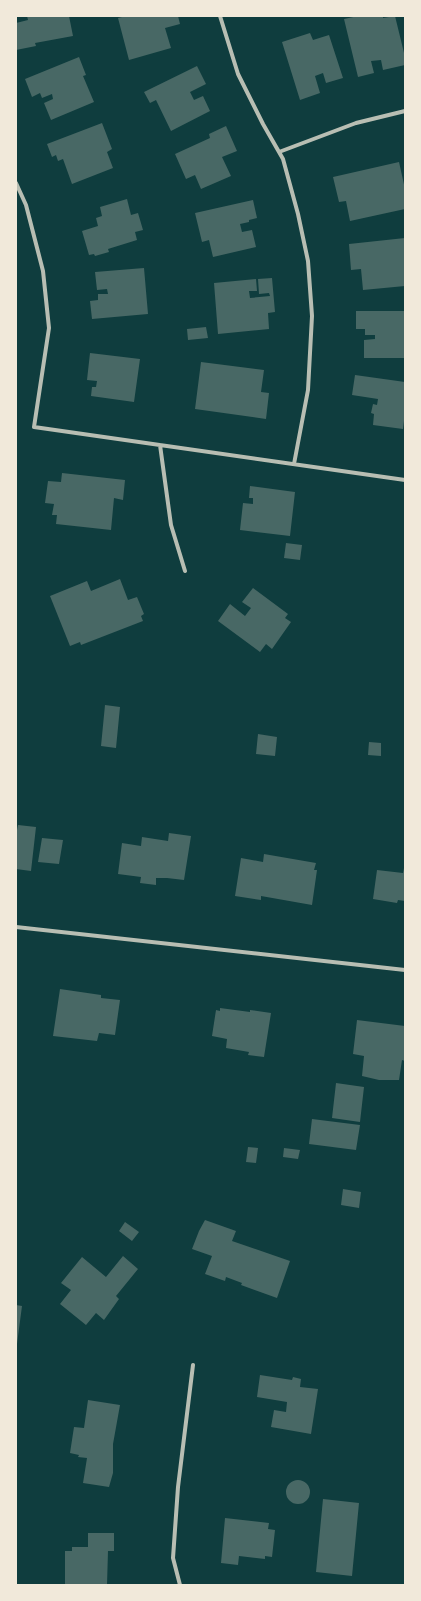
<svg xmlns="http://www.w3.org/2000/svg" width="421" height="1601" font-family="Roboto,sans-serif">
	<style>
		.building { fill: #486865 }
		.lines { fill: none; stroke-linecap: round; stroke-linejoin: round }
		.minor { stroke: #b8beb3; stroke-width: 4 }
	</style>
	<rect width="100%" height="100%" fill="#0f3d3e"/>
	<path class="building" d="M 27,16 L 69,16 L 73,36 L 35,43 L 36,46 L 16,50 L 16,23 L 28,20 Z
		M 126,16 L 178,16 L 180,24 L 165,28 L 171,48 L 129,60 L 118,18 Z
		M 358,16 L 383,16 L 383,18 L 395,16 L 405,57 L 405,65 L 383,70 L 381,60 L 371,61 L 374,73 L 358,77 L 344,19 Z
		M 310,33 L 313,40 L 329,35 L 343,78 L 326,83 L 323,73 L 315,76 L 320,93 L 300,100 L 282,42 Z
		M 79,57 L 86,75 L 83,76 L 94,102 L 51,120 L 44,103 L 53,99 L 52,94 L 42,98 L 40,93 L 32,97 L 25,79 Z
		M 197,66 L 206,84 L 190,92 L 194,100 L 203,96 L 210,111 L 171,131 L 156,100 L 150,103 L 144,92 Z
		M 102,123 L 112,149 L 107,152 L 113,168 L 72,184 L 63,159 L 58,161 L 56,155 L 52,157 L 47,144 Z
		M 226,126 L 237,151 L 222,157 L 231,176 L 201,189 L 195,175 L 186,179 L 175,154 L 210,138 L 209,134 Z
		M 399,162 L 405,189 L 405,209 L 350,221 L 346,201 L 339,202 L 333,177 Z
		M 127,199 L 131,215 L 138,213 L 143,230 L 135,232 L 137,240 L 108,249 L 109,252 L 95,256 L 94,254 L 89,255 L 82,231 L 98,226 L 96,218 L 102,216 L 100,207 Z
		M 253,200 L 257,218 L 249,220 L 249,222 L 240,224 L 242,232 L 252,230 L 256,247 L 213,257 L 209,240 L 202,242 L 195,213 Z
		M 405,238 L 405,286 L 363,290 L 361,269 L 351,270 L 349,244 Z
		M 144,268 L 148,314 L 92,319 L 90,301 L 98,300 L 98,294 L 108,294 L 107,289 L 97,290 L 95,272 Z
		M 272,278 L 275,312 L 268,313 L 269,329 L 218,334 L 214,283 L 256,279 L 257,291 L 249,291 L 250,298 L 270,296 L 269,293 L 259,294 L 258,279 Z
		M 356,311 L 405,311 L 405,358 L 364,358 L 364,340 L 375,339 L 375,335 L 365,335 L 365,329 L 356,329 Z
		M 206,327 L 208,338 L 188,340 L 187,329 Z
		M 90,353 L 140,359 L 134,402 L 91,396 L 92,387 L 96,387 L 97,381 L 87,380 Z
		M 201,362 L 264,370 L 261,392 L 269,393 L 266,419 L 195,409 Z
		M 355,375 L 405,382 L 405,413 L 403,429 L 373,425 L 374,414 L 371,413 L 373,404 L 377,405 L 378,399 L 352,395 Z
		M 62,473 L 125,480 L 123,500 L 114,498 L 111,530 L 56,524 L 57,515 L 52,515 L 54,504 L 45,503 L 48,481 L 61,482 Z
		M 250,486 L 295,492 L 290,536 L 240,530 L 243,503 L 253,504 L 253,498 L 249,498 Z
		M 286,543 L 302,545 L 300,560 L 284,558 Z
		M 120,579 L 128,600 L 137,597 L 144,614 L 141,616 L 143,621 L 81,645 L 80,642 L 70,646 L 50,596 L 87,581 L 91,591 Z
		M 253,588 L 288,614 L 285,618 L 291,622 L 272,649 L 266,644 L 260,652 L 218,621 L 230,604 L 245,616 L 251,608 L 242,602 Z
		M 105,705 L 120,707 L 116,748 L 101,746 Z
		M 258,734 L 277,737 L 275,756 L 256,754 Z
		M 369,742 L 381,743 L 381,756 L 368,755 Z
		M 18,825 L 36,827 L 31,871 L 16,869 L 16,831 L 17,830 Z
		M 169,833 L 191,836 L 184,880 L 167,878 L 156,878 L 156,885 L 140,883 L 141,877 L 118,874 L 122,843 L 141,846 L 142,837 L 168,841 Z
		M 42,838 L 63,840 L 59,864 L 38,862 Z
		M 264,854 L 316,863 L 314,870 L 317,870 L 312,905 L 261,896 L 261,900 L 235,896 L 241,858 L 263,862 Z
		M 404,868 L 405,901 L 398,900 L 397,903 L 373,899 L 377,870 L 403,873 Z
		M 60,989 L 101,995 L 101,998 L 120,1000 L 115,1035 L 99,1033 L 97,1041 L 53,1036 Z
		M 220,1008 L 250,1012 L 250,1010 L 271,1013 L 264,1057 L 248,1055 L 249,1052 L 226,1048 L 227,1039 L 212,1036 L 216,1010 L 220,1011 Z
		M 357,1020 L 405,1026 L 405,1061 L 402,1060 L 399,1080 L 379,1080 L 362,1076 L 364,1056 L 353,1054 Z
		M 336,1083 L 364,1087 L 360,1122 L 332,1118 Z
		M 312,1119 L 360,1125 L 356,1150 L 309,1144 Z
		M 248,1147 L 258,1148 L 256,1163 L 246,1162 Z
		M 284,1148 L 300,1150 L 298,1159 L 283,1157 Z
		M 343,1189 L 361,1192 L 359,1208 L 341,1205 Z
		M 205,1220 L 236,1231 L 232,1241 L 290,1261 L 277,1298 L 241,1285 L 242,1283 L 226,1277 L 225,1281 L 205,1274 L 212,1256 L 192,1249 L 199,1231 Z
		M 125,1222 L 139,1232 L 132,1241 L 119,1231 Z
		M 123,1256 L 138,1269 L 116,1296 L 119,1299 L 104,1320 L 96,1313 L 86,1325 L 60,1304 L 71,1290 L 61,1283 L 82,1257 L 106,1277 Z
		M 16,1305 L 22,1306 L 17,1344 L 16,1344 Z
		M 260,1375 L 292,1380 L 293,1377 L 301,1379 L 300,1387 L 318,1389 L 311,1434 L 271,1427 L 274,1410 L 286,1412 L 287,1402 L 257,1397 Z
		M 88,1400 L 120,1405 L 113,1444 L 113,1473 L 109,1487 L 83,1483 L 87,1458 L 78,1457 L 79,1455 L 70,1453 L 74,1427 L 84,1428 Z
		M286 1492a12 12 0 1 1 24 0a12 12 0 1 1-24 0Z
		M 323,1499 L 359,1503 L 352,1576 L 316,1572 Z
		M 225,1518 L 269,1523 L 268,1529 L 275,1530 L 272,1557 L 265,1556 L 265,1559 L 239,1556 L 238,1565 L 221,1563 Z
		M 88,1533 L 114,1533 L 114,1551 L 108,1551 L 107,1585 L 65,1585 L 65,1551 L 72,1551 L 72,1547 L 88,1547 Z"/>
	<g class="lines">
		<path class="minor" d="M 220,16 L 238,74 L 263,124 L 283,159 L 298,214 L 308,261 L 312,316 L 308,390 L 294,464
			M 279,152 L 356,123 L 405,111
			M 16,183 L 26,205 L 43,271 L 49,328 L 34,427 L 405,480
			M 160,445 L 171,525 L 185,571
			M 16,927 L 405,970
			M 180,1585 L 173,1558 L 178,1487 L 193,1365"/>
	</g>
	<rect width="421" height="1601" fill="none" stroke="#f1e9da" stroke-width="34"/>
</svg>
